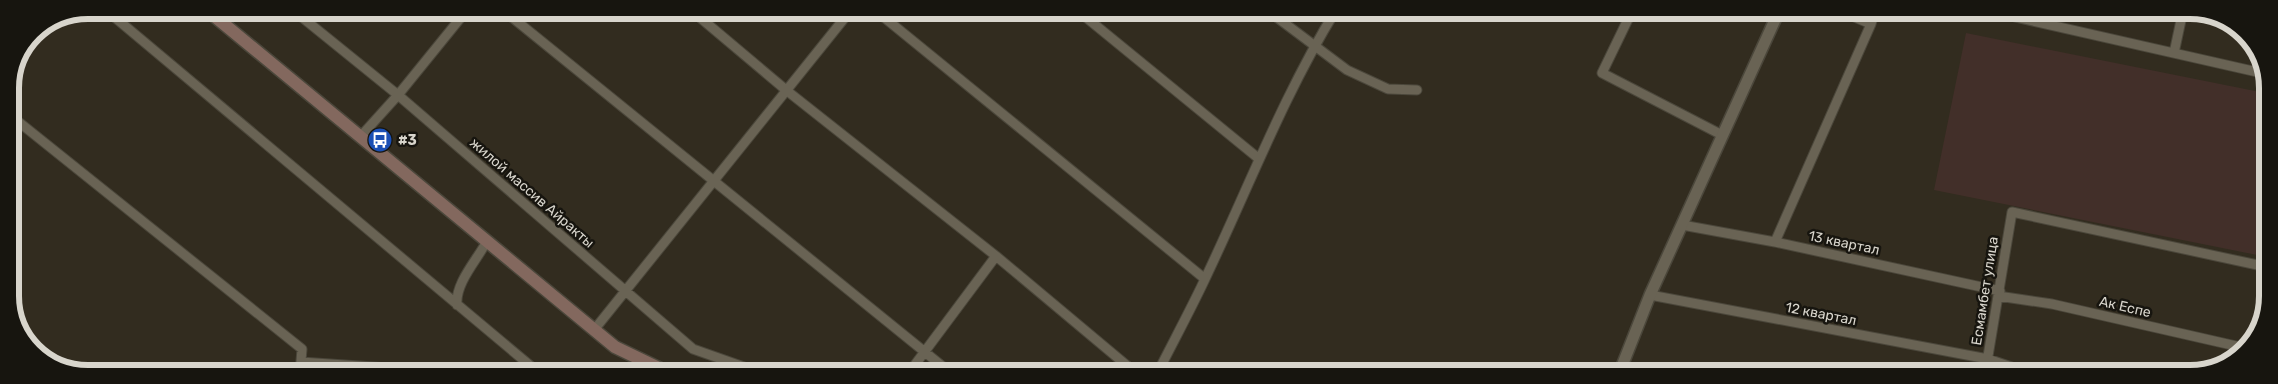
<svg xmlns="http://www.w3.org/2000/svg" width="2278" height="384" font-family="Rubik,sans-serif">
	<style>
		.commercial { fill: #422f29 }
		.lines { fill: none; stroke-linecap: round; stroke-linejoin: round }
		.minor-casing { stroke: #4b473b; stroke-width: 11 }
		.tertiary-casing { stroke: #4b473b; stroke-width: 14 }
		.secondary-casing { stroke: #4b473b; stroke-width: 15 }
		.minor { stroke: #696354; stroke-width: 9 }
		.tertiary { stroke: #696354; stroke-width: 11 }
		.secondary { stroke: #83685e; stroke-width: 12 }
		.labels { text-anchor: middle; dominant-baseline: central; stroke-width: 5; stroke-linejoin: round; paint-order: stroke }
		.poi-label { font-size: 14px; font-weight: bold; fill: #d8d5cc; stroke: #17150f; text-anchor: start }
		.street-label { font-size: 14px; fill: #d8d5cc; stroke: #17150f }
		.rim { fill: none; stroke: #d8d5cc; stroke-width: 6 }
	</style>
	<rect width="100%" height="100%" fill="#322c1f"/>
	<path class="commercial" d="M 1966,33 L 2265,93 L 2257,147 L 2267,150 L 2267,257 L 1934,190 Z"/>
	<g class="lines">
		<defs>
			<path id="minor" d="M 106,10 L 539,373
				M 293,10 L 398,95 L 693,349 L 764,374
				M 503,10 L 952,374
				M 691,10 L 786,90 L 996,256 L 1137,374
				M 875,10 L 1205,279
				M 1077,10 L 1258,158
				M 1267,10 L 1347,70 L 1388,89 L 1417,90
				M 1632,11 L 1602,73 L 1722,135
				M 1840,11 L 1871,24 L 1875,11
				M 1989,11 L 2266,74
				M 2052,25 L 2056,11
				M 2174,53 L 2183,11
				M 10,115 L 302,349 L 300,373
				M 361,136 L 398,95 L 467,10
				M 1682,225 L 1775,242 L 2000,291
				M 1775,242 L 1871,24
				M 12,288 L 15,320
				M 1650,295 L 1988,359 L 2032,374
				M 1998,296 L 2052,304 L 2245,348
				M 457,305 C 455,283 477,260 487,241
				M 594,330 L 851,10
				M 301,362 L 461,373
				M 908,374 L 996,256
				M 1157,374 C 1173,342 1190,311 1205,279 C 1248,189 1283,96 1336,10
				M 1985,374 L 2012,212 L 2267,267"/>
			<path id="tertiary" d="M 1622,374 L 1622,366 L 1650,295 L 1779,11"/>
			<path id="secondary" d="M 207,10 L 615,347 L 669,373"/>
		</defs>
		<use href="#minor" class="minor-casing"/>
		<use href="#tertiary" class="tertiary-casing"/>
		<use href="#secondary" class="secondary-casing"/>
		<use href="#minor" class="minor"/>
		<use href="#tertiary" class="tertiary"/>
		<use href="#secondary" class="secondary"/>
	</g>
	<defs>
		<symbol id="bus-disc" viewBox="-11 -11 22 22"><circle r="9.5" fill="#1a4fb4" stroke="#17150f"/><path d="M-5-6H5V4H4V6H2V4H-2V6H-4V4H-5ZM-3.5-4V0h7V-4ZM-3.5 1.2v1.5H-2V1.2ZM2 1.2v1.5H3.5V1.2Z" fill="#fff"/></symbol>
	</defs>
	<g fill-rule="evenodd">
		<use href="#bus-disc" x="366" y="126" width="28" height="28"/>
	</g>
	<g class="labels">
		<g class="poi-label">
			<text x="398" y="140">#3</text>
		</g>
		<g class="street-label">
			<text transform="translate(532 193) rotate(41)">жилой массив Айракты</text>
			<text transform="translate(1844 243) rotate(12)">13 квартал</text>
			<text transform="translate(1985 291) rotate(-81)">Есмамбет улица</text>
			<text transform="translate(2125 307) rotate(13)">Ак Еспе</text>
			<text transform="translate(1821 314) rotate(11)">12 квартал</text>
		</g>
	</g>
	<path d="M0 0H2278V384H0ZM88 19H2190A69 69 0 0 1 2259 88V296A69 69 0 0 1 2190 365H88A69 69 0 0 1 19 296V88A69 69 0 0 1 88 19Z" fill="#17150f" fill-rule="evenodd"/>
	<path class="rim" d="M88 19H2190A69 69 0 0 1 2259 88V296A69 69 0 0 1 2190 365H88A69 69 0 0 1 19 296V88A69 69 0 0 1 88 19Z"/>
</svg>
